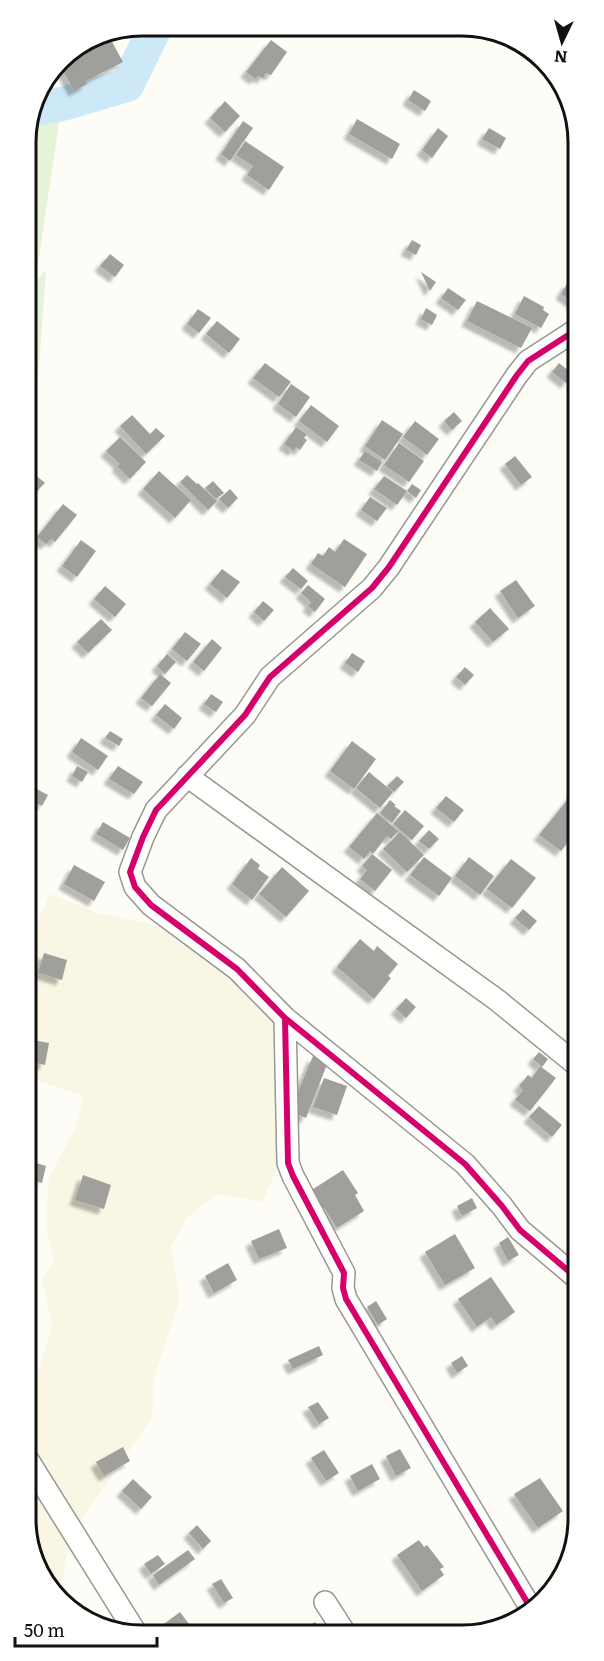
<svg xmlns="http://www.w3.org/2000/svg" width="604" height="1661" font-family="Literata,serif">
	<style>
		.farmland { fill: #f9f7e4 }
		.green { fill: #e7f3d7 }
		.lines { fill: none; stroke-linecap: round; stroke-linejoin: round }
		.river { stroke: #cde8f7; stroke-width: 34 }
		.building { fill: #a19f9c; filter: url(#shadow) }
		.minor-casing { stroke: #979795; stroke-width: 24 }
		.minor { stroke: #fffffe; stroke-width: 21 }
		.cycleway-casing { stroke: #fff; stroke-width: 10 }
		.cycleway { stroke: #d6006c; stroke-width: 6 }
		.rim { fill: none; stroke: #111; stroke-width: 3 }
	</style>
	<defs>
		<filter id="shadow"><feDropShadow dx="-5.5" dy="5.5" stdDeviation="1.5" flood-color="#0004"/></filter>
	</defs>
	<rect width="100%" height="100%" fill="#fdfcf7"/>
	<path class="farmland" d="M 50,894 L 95,912 L 176,930 L 250,988 L 275,1019 L 279,1165 L 262,1202 L 216,1194 L 187,1218 L 171,1247 L 180,1299 L 154,1378 L 152,1417 L 70,1537 L 61,1589 L 58,1597 L 28,1542 L 28,1377 L 40,1367 L 52,1326 L 42,1280 L 54,1261 L 46,1225 L 49,1178 L 75,1128 L 84,1096 L 27,1077 L 27,945 Z"/>
	<path class="green" d="M 61,110 L 38,264 L 26,257 L 26,135 Z
		M 46,270 L 33,448 L 26,443 L 26,294 Z"/>
	<g class="lines">
		<path class="river" d="M 32,110 L 66,103 L 127,85 L 156,26"/>
	</g>
	<path class="building" d="M 110,38 L 123,62 L 86,81 L 87,84 L 74,91 L 59,63 L 65,55 L 69,52 L 72,57 Z
		M 271,40 L 287,52 L 271,75 L 266,73 L 263,78 L 258,76 L 255,79 L 246,72 Z
		M 414,90 L 431,101 L 425,111 L 408,100 Z
		M 225,101 L 240,116 L 225,132 L 210,118 Z
		M 357,119 L 400,144 L 392,159 L 349,134 Z
		M 243,121 L 253,128 L 230,161 L 221,154 Z
		M 438,128 L 448,136 L 432,158 L 422,150 Z
		M 489,128 L 506,138 L 500,149 L 482,139 Z
		M 245,141 L 284,167 L 269,190 L 247,175 L 253,166 L 236,155 Z
		M 412,240 L 421,245 L 416,255 L 406,250 Z
		M 110,254 L 124,265 L 115,277 L 100,266 Z
		M 421,272 L 436,282 L 430,291 Z
		M 568,282 L 576,287 L 576,299 L 574,303 L 561,294 Z
		M 448,288 L 466,300 L 458,310 L 441,298 Z
		M 524,296 L 544,307 L 543,310 L 549,314 L 541,328 L 515,314 Z
		M 477,301 L 532,328 L 521,348 L 467,321 Z
		M 426,308 L 437,315 L 432,325 L 421,319 Z
		M 198,309 L 211,318 L 199,333 L 187,324 Z
		M 217,321 L 240,339 L 229,353 L 206,334 Z
		M 265,363 L 291,382 L 279,397 L 253,378 Z
		M 559,363 L 573,374 L 566,383 L 552,372 Z
		M 291,384 L 310,397 L 296,417 L 278,404 Z
		M 311,405 L 339,426 L 327,442 L 299,421 Z
		M 454,412 L 462,421 L 452,430 L 444,421 Z
		M 132,415 L 150,434 L 156,428 L 165,436 L 146,454 L 120,426 Z
		M 382,420 L 403,434 L 385,460 L 365,446 Z
		M 415,421 L 439,439 L 427,455 L 403,437 Z
		M 296,427 L 307,434 L 304,438 L 307,440 L 300,450 L 296,447 L 294,451 L 284,444 Z
		M 120,437 L 146,462 L 130,479 L 117,466 L 120,464 L 106,451 Z
		M 399,443 L 424,461 L 409,482 L 384,465 Z
		M 365,451 L 382,462 L 377,471 L 359,460 Z
		M 515,456 L 532,477 L 521,485 L 505,464 Z
		M 27,468 L 45,483 L 37,491 L 26,482 Z
		M 159,471 L 191,500 L 175,518 L 143,489 Z
		M 187,475 L 197,484 L 198,483 L 217,501 L 208,510 L 180,482 Z
		M 384,476 L 407,491 L 397,505 L 374,489 Z
		M 213,481 L 224,493 L 216,499 L 205,488 Z
		M 412,484 L 421,490 L 416,498 L 407,491 Z
		M 230,489 L 238,498 L 228,508 L 219,499 Z
		M 370,497 L 387,508 L 377,521 L 361,510 Z
		M 63,504 L 77,515 L 55,542 L 51,539 L 46,544 L 37,537 Z
		M 344,539 L 367,554 L 345,587 L 311,564 L 318,553 L 323,556 L 329,547 L 335,552 Z
		M 81,540 L 96,551 L 77,577 L 62,566 Z
		M 293,568 L 308,581 L 301,589 L 285,577 Z
		M 222,569 L 240,582 L 227,598 L 210,584 Z
		M 516,580 L 535,606 L 518,618 L 500,591 Z
		M 308,585 L 325,599 L 315,612 L 308,606 L 311,602 L 301,593 Z
		M 105,586 L 126,604 L 115,617 L 94,599 Z
		M 263,601 L 274,610 L 264,621 L 254,612 Z
		M 490,608 L 509,629 L 493,642 L 475,622 Z
		M 101,619 L 112,630 L 88,653 L 77,642 Z
		M 185,632 L 201,644 L 187,661 L 172,649 Z
		M 212,639 L 222,648 L 204,671 L 193,662 Z
		M 352,653 L 365,661 L 358,672 L 345,663 Z
		M 167,654 L 176,662 L 165,674 L 157,666 Z
		M 465,667 L 474,675 L 465,685 L 456,677 Z
		M 160,674 L 171,683 L 152,706 L 141,698 Z
		M 211,694 L 223,702 L 216,712 L 204,704 Z
		M 165,704 L 182,718 L 174,729 L 156,715 Z
		M 110,731 L 123,739 L 119,746 L 105,738 Z
		M 81,738 L 108,756 L 98,770 L 72,752 Z
		M 352,741 L 376,759 L 354,789 L 330,771 Z
		M 77,766 L 88,772 L 82,782 L 72,776 Z
		M 118,766 L 143,782 L 134,794 L 109,779 Z
		M 369,772 L 393,792 L 380,808 L 356,788 Z
		M 397,776 L 404,782 L 394,792 L 387,786 Z
		M 31,786 L 48,795 L 42,806 L 27,798 Z
		M 573,793 L 577,796 L 577,831 L 561,851 L 539,835 Z
		M 446,796 L 464,810 L 454,822 L 436,808 Z
		M 390,800 L 396,805 L 394,806 L 401,811 L 392,823 L 380,813 Z
		M 405,810 L 424,826 L 412,840 L 393,824 Z
		M 377,813 L 398,831 L 391,839 L 387,836 L 373,854 L 370,851 L 364,859 L 349,847 Z
		M 103,822 L 130,838 L 123,850 L 96,834 Z
		M 429,830 L 439,839 L 429,849 L 419,841 Z
		M 400,832 L 424,855 L 407,872 L 383,849 Z
		M 372,854 L 392,870 L 375,891 L 360,879 L 367,870 L 362,866 Z
		M 424,857 L 452,878 L 439,896 L 410,875 Z
		M 469,857 L 494,876 L 480,895 L 455,876 Z
		M 251,858 L 260,865 L 258,869 L 269,877 L 252,900 L 232,884 Z
		M 511,859 L 536,878 L 512,908 L 487,889 Z
		M 74,865 L 105,882 L 94,901 L 64,884 Z
		M 282,867 L 309,891 L 286,917 L 259,894 Z
		M 27,890 L 32,892 L 29,902 L 37,905 L 32,921 L 27,919 Z
		M 523,909 L 537,921 L 529,930 L 515,918 Z
		M 360,939 L 374,951 L 377,946 L 398,964 L 388,976 L 391,978 L 374,999 L 337,967 Z
		M 44,953 L 67,960 L 62,980 L 38,973 Z
		M 406,998 L 416,1007 L 406,1018 L 396,1009 Z
		M 27,1039 L 49,1043 L 45,1065 L 27,1061 Z
		M 539,1052 L 548,1059 L 542,1067 L 533,1059 Z
		M 313,1056 L 328,1062 L 306,1118 L 290,1111 Z
		M 540,1066 L 556,1078 L 530,1111 L 515,1100 L 523,1090 L 519,1086 L 528,1075 L 532,1078 Z
		M 324,1078 L 347,1086 L 337,1115 L 313,1107 Z
		M 539,1106 L 562,1125 L 552,1137 L 529,1117 Z
		M 27,1160 L 46,1166 L 42,1183 L 27,1179 Z
		M 343,1170 L 358,1193 L 355,1195 L 364,1211 L 337,1228 L 324,1208 L 319,1211 L 307,1193 Z
		M 83,1175 L 111,1185 L 104,1209 L 75,1200 Z
		M 472,1198 L 477,1208 L 462,1216 L 457,1206 Z
		M 279,1229 L 287,1248 L 259,1259 L 251,1241 Z
		M 455,1234 L 475,1268 L 445,1285 L 425,1252 Z
		M 508,1237 L 519,1255 L 508,1261 L 499,1243 Z
		M 228,1263 L 237,1280 L 214,1293 L 205,1276 Z
		M 491,1277 L 515,1312 L 496,1325 L 491,1317 L 477,1327 L 458,1299 Z
		M 376,1301 L 387,1319 L 378,1325 L 367,1307 Z
		M 319,1346 L 323,1355 L 293,1369 L 288,1360 Z
		M 462,1356 L 468,1366 L 457,1373 L 451,1363 Z
		M 318,1402 L 329,1418 L 319,1424 L 308,1407 Z
		M 123,1447 L 130,1461 L 104,1476 L 96,1462 Z
		M 400,1449 L 411,1468 L 396,1476 L 386,1456 Z
		M 324,1450 L 339,1473 L 326,1481 L 311,1458 Z
		M 372,1464 L 380,1479 L 358,1491 L 350,1476 Z
		M 540,1478 L 563,1511 L 538,1528 L 514,1494 Z
		M 133,1479 L 152,1497 L 141,1509 L 122,1491 Z
		M 197,1525 L 211,1541 L 203,1549 L 189,1533 Z
		M 419,1540 L 424,1547 L 427,1545 L 444,1567 L 440,1569 L 444,1575 L 422,1591 L 397,1555 Z
		M 188,1550 L 195,1559 L 159,1585 L 153,1575 Z
		M 158,1555 L 165,1564 L 151,1574 L 144,1564 Z
		M 221,1579 L 233,1598 L 224,1603 L 212,1584 Z
		M 180,1612 L 192,1628 L 185,1633 L 159,1633 L 156,1630 Z
		M 315,1622 L 323,1633 L 309,1633 L 306,1628 Z"/>
	<g class="lines">
		<defs>
			<path id="minor" d="M 576,330 L 528,361 L 517,375 L 389,567 L 372,588 L 270,677 L 245,715 L 156,810 L 143,837 L 130,872 L 135,887 L 151,905 L 237,969 L 285,1018 L 465,1164 L 502,1206 L 520,1230 L 578,1279
				M 187,776 L 497,1000 L 578,1066
				M 285,1018 L 288,1163 L 293,1176 L 344,1273 L 343,1288 L 346,1299 L 530,1607
				M 28,1460 L 136,1633
				M 325,1602 L 345,1633"/>
		</defs>
		<use href="#minor" class="minor-casing"/>
		<use href="#minor" class="minor"/>
		<defs>
			<path id="cycleway" d="M 576,330 L 528,361 L 517,375 L 389,567 L 372,588 L 270,677 L 245,715 L 156,810 L 143,837 L 130,872 L 135,887 L 151,905 L 237,969 L 285,1018 L 465,1164 L 502,1206 L 520,1230 L 578,1279
				M 285,1018 L 288,1163 L 293,1176 L 344,1273 L 343,1288 L 346,1299 L 530,1607"/>
		</defs>
		<use href="#cycleway" class="cycleway-casing"/>
		<use href="#cycleway" class="cycleway"/>
	</g>
	<path d="M0 0H604V1661H0ZM142 36H462A106 106 0 0 1 568 142V1519A106 106 0 0 1 462 1625H142A106 106 0 0 1 36 1519V142A106 106 0 0 1 142 36Z" fill="#fff" fill-rule="evenodd"/>
	<path class="rim" d="M142 36H462A106 106 0 0 1 568 142V1519A106 106 0 0 1 462 1625H142A106 106 0 0 1 36 1519V142A106 106 0 0 1 142 36Z"/>
	<g transform="translate(562 42) rotate(185)" stroke="#ffffff" stroke-width="4.5" paint-order="stroke">
	<path d="M0-4.5L10 22L0 15L-10 22Z" fill="#111111"/>
	<text y="-9" font-size="16" font-weight="bold" text-anchor="middle" fill="#111111">N</text>
	</g>
	<path d="M15 1637v9h142v-9" fill="none" stroke="#111111" stroke-width="3"/>
	<text x="24" y="1637" font-size="18" fill="#111111" stroke="#ffffff" stroke-width="4.5" paint-order="stroke">50 m</text>
</svg>
